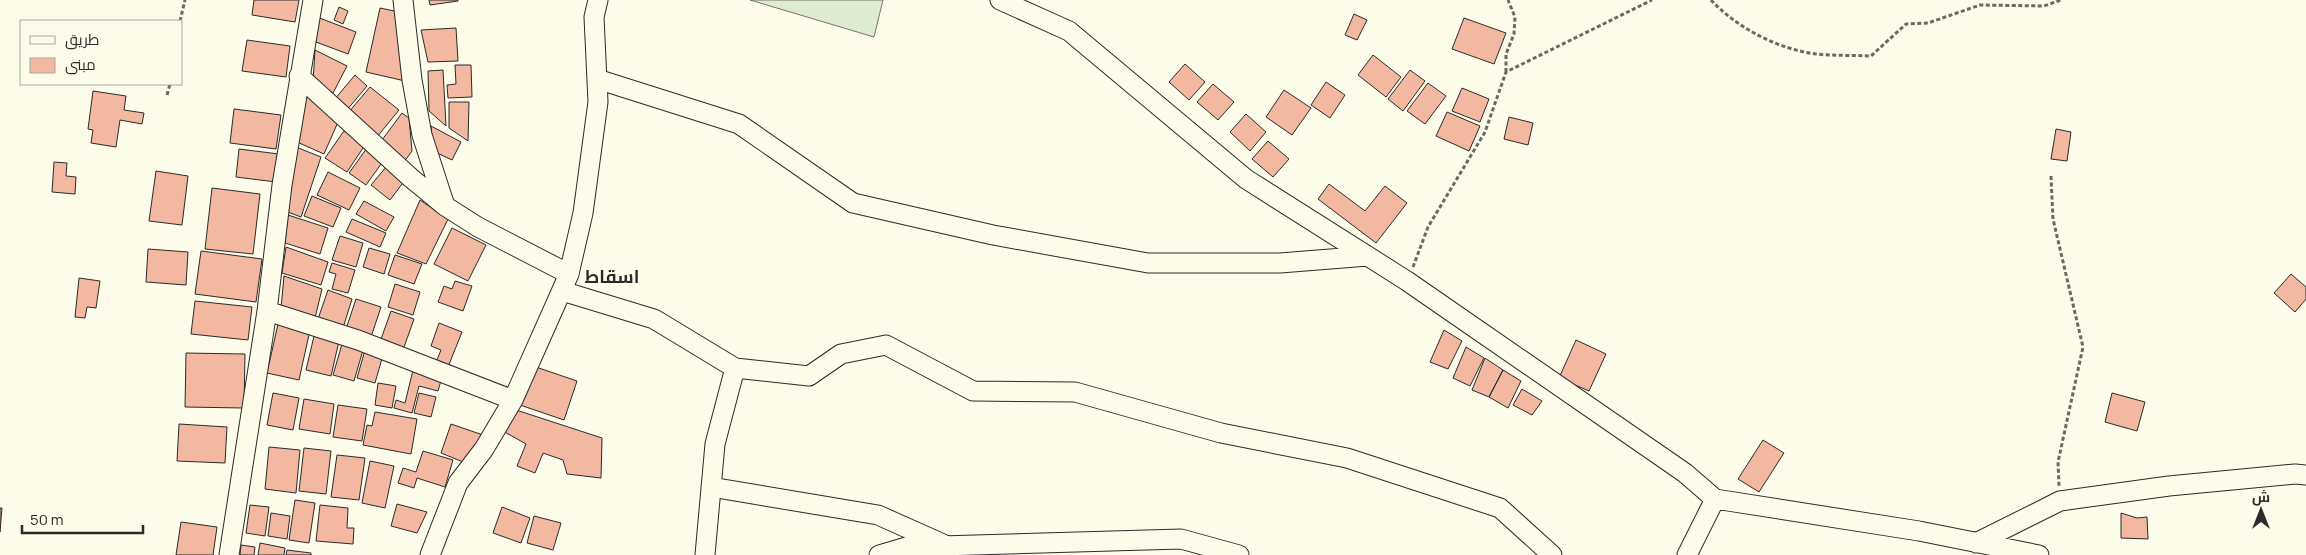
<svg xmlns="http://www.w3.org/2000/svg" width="2306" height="555" font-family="Manrope,Cairo,sans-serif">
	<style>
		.green { fill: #deebd1; stroke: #74746e }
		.building { fill: #f2b8a0; stroke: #2b2b2b }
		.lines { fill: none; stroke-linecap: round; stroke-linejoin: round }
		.minor-casing { stroke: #2b2b2b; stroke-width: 21 }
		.path { stroke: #6a6964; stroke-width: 3; stroke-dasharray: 4 2.5; stroke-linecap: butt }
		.minor { stroke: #fdfbea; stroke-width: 19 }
		.labels { text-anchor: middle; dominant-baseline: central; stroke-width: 4; stroke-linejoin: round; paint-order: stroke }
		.quarter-label { font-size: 18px; font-weight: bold; fill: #2b2b2b; stroke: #fdfbea }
	</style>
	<rect width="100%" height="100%" fill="#fdfbea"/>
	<path class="green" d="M 750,0 L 883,0 L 874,37 Z"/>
	<path class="building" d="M 254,0 L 299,0 L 295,22 L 252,15 Z
		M 429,0 L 458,0 L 458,1 L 430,5 Z
		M 339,7 L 348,11 L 343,24 L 334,20 Z
		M 380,8 L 399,12 L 405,81 L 366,72 Z
		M 1354,14 L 1367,20 L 1357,40 L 1345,35 Z
		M 317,17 L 356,32 L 348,54 L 316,42 Z
		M 1464,18 L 1506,33 L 1494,64 L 1452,49 Z
		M 456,28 L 458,61 L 428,62 L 421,30 Z
		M 247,40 L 290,46 L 286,77 L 242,71 Z
		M 315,50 L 347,66 L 333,93 L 313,82 Z
		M 1373,55 L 1401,77 L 1386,97 L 1358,75 Z
		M 1185,64 L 1205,82 L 1189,100 L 1169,82 Z
		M 455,65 L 471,65 L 472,97 L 448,98 L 447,85 L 456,84 Z
		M 443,70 L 446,126 L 429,111 L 428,71 Z
		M 1410,70 L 1425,81 L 1403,111 L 1388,99 Z
		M 355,75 L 367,86 L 346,111 L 334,100 Z
		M 1326,82 L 1345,95 L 1330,118 L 1311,105 Z
		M 1428,83 L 1446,96 L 1425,124 L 1407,111 Z
		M 1213,84 L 1234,102 L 1218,120 L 1197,102 Z
		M 370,87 L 399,110 L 377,137 L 348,113 Z
		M 1462,88 L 1489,99 L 1480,122 L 1452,111 Z
		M 1284,90 L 1311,108 L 1292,135 L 1266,117 Z
		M 93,91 L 126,96 L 124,110 L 144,113 L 142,124 L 120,120 L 116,147 L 91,143 L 93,130 L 88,129 Z
		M 303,93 L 338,122 L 324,154 L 297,142 Z
		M 449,102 L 469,102 L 468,141 L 449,128 Z
		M 234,109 L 281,115 L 276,149 L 230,143 Z
		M 1447,112 L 1480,126 L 1469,151 L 1436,136 Z
		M 402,113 L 409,118 L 412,151 L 404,162 L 379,144 Z
		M 1246,114 L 1266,132 L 1250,151 L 1230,132 Z
		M 1509,117 L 1533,123 L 1528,145 L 1504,139 Z
		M 431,126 L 461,142 L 452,160 L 433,151 Z
		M 2056,129 L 2071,132 L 2067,161 L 2051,159 Z
		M 344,131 L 365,145 L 347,172 L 325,158 Z
		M 1268,141 L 1289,159 L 1273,177 L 1252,159 Z
		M 296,147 L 321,157 L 301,217 L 285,211 Z
		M 367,148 L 384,160 L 366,185 L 349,173 Z
		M 239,149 L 279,154 L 276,182 L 236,177 Z
		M 54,162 L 67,163 L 66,176 L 76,177 L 75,194 L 52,192 Z
		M 387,166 L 405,180 L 390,200 L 371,185 Z
		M 156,171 L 188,176 L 182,225 L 149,221 Z
		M 328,172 L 360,188 L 349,210 L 317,195 Z
		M 1329,184 L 1365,211 L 1385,186 L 1407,203 L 1376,243 L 1318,199 Z
		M 212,188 L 260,194 L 253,254 L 205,249 Z
		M 312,196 L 341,208 L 333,227 L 304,216 Z
		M 420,200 L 448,219 L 426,264 L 397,253 Z
		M 364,201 L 394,217 L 386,231 L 356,214 Z
		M 288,215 L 328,228 L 320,254 L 285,243 Z
		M 352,219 L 386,233 L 380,247 L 346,232 Z
		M 452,228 L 486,245 L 468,281 L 434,264 Z
		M 340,236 L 363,243 L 356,267 L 332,260 Z
		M 286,247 L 328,262 L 321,285 L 282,273 Z
		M 369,248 L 390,254 L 384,274 L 363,267 Z
		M 148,249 L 188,252 L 186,285 L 146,282 Z
		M 201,251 L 262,259 L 256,302 L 195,294 Z
		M 395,255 L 422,264 L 414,284 L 388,275 Z
		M 332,263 L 355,270 L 348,293 L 332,289 L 336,274 L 329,272 Z
		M 2291,274 L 2306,287 L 2306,299 L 2295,312 L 2274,293 Z
		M 284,276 L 322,289 L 315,318 L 281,308 Z
		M 79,278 L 100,281 L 96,308 L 87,307 L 85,318 L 75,317 Z
		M 455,281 L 472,286 L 463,311 L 438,302 L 444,286 L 452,289 Z
		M 395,284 L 420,292 L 413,315 L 388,307 Z
		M 328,290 L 352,299 L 343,328 L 318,319 Z
		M 356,299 L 381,307 L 371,337 L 346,329 Z
		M 195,301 L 252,307 L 248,340 L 191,334 Z
		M 391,311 L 414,319 L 403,350 L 380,342 Z
		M 439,323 L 462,332 L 448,367 L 436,362 L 441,350 L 431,346 Z
		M 278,324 L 310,330 L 299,380 L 267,373 Z
		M 1444,330 L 1462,341 L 1448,369 L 1430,362 Z
		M 314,336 L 339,341 L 331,376 L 306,370 Z
		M 1576,340 L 1606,354 L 1589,391 L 1559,378 Z
		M 342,344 L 363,350 L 354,381 L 333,375 Z
		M 1466,347 L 1484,358 L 1470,386 L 1453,378 Z
		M 365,350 L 383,355 L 375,383 L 357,378 Z
		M 186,353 L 245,354 L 244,408 L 185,407 Z
		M 1485,358 L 1503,370 L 1489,397 L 1472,390 Z
		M 533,366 L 577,381 L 564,420 L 520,405 Z
		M 413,370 L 442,377 L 438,391 L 419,386 L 412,413 L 394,408 L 396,400 L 405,403 Z
		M 1503,370 L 1521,381 L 1508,408 L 1489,397 Z
		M 378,383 L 396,386 L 392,408 L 375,405 Z
		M 1522,389 L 1542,401 L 1532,415 L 1513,405 Z
		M 273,393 L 299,398 L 293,430 L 267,425 Z
		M 419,393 L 436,397 L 431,417 L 414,413 Z
		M 2112,393 L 2145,402 L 2137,431 L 2105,422 Z
		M 304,399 L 334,404 L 330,434 L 299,429 Z
		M 338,405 L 367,409 L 362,441 L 333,437 Z
		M 513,409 L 602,438 L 601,478 L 567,474 L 563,460 L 543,453 L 535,473 L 517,466 L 526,444 L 503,431 Z
		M 375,412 L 417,419 L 411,454 L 363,445 L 367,425 L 372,426 Z
		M 179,424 L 227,427 L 225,463 L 177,461 Z
		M 451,424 L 483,435 L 468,464 L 441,453 Z
		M 1763,440 L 1784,453 L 1759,492 L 1738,479 Z
		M 269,447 L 300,450 L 296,493 L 265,489 Z
		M 304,448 L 331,451 L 326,494 L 299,491 Z
		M 423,451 L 453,460 L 445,487 L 417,478 L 414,488 L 398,483 L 403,468 L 416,472 Z
		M 337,455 L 365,458 L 359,500 L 331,497 Z
		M 370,461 L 394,466 L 385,508 L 362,503 Z
		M 295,500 L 315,503 L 309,543 L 289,540 Z
		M 397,504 L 427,512 L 417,533 L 391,526 Z
		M 250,505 L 269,507 L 265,536 L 246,533 Z
		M 320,505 L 348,508 L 347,528 L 354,528 L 353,544 L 316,541 Z
		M 502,507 L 530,518 L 521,543 L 493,533 Z
		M 0,508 L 2,508 L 0,532 Z
		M 271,513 L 290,516 L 287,539 L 268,536 Z
		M 2121,513 L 2137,518 L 2147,517 L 2148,539 L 2121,538 Z
		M 534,516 L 561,523 L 553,550 L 527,543 Z
		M 181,522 L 217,527 L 213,555 L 176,555 Z
		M 260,543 L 285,548 L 284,555 L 258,555 Z
		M 241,545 L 255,547 L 254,555 L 240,555 Z
		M 287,550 L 311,553 L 311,555 L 286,555 Z"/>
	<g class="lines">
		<defs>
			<path id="minor" d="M 403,0 L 412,80 L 422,135 L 445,206 L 478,227 L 569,274
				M 1000,0 L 1069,31 L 1246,179 L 1407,281 L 1685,473 L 1715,499 L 1687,555
				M 299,76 L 411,178 L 445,206
				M 597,79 L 739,124 L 853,203 L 993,235 L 1148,263 L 1280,263 L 1368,256
				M 562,291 L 654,319 L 735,368 L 809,376 L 841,354 L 886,345 L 973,391 L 1075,392 L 1221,433 L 1347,458 L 1500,508 L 1552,555
				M 267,311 L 358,340 L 513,400
				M 711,487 L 878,515 L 943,544
				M 1715,499 L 1919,531 L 2039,555
				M 1976,543 L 2060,501 L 2169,486 L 2295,474 L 2306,475
				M 229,555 L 267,311 L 282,185 L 313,0
				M 430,555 L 458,483 L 484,449 L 513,400 L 569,274 L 583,213 L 598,102 L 594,17 L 598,0
				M 705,555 L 715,444 L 735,368
				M 879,555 L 906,547 L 1181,539 L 1239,555"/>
		</defs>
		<use href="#minor" class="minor-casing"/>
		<path class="path" d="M 1711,0 C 1737,28 1778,49 1816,54 C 1834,56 1853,55 1871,56 L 1906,24 L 1928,23 L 1980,5 L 2044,6 L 2061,0
			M 180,21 L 185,0
			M 1506,72 L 1506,54 L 1514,34 L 1515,17 L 1508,0
			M 167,95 L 170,84
			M 2051,176 L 2053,219 L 2083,347 L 2058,462 L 2059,486
			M 1413,267 L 1428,227 L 1485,132 L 1506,72 L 1652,0"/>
		<use href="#minor" class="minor"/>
	</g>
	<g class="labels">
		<g class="quarter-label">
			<text x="612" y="276">اسقاط</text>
		</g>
	</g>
	<rect x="20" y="20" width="162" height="65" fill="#fdfbea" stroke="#a9a89e"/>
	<rect x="30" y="36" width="25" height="8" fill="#fdfbea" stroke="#a9a89e"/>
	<text x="65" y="45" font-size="15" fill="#2b2b2b">طريق</text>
	<rect x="30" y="58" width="25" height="15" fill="#f2b8a0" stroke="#a9a89e"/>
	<text x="65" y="70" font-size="15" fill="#2b2b2b">مبنى</text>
	<g transform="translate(2261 510)" stroke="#fdfbea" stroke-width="4" paint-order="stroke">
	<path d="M0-4L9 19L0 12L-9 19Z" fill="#2b2b2b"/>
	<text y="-8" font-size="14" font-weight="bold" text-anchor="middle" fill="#2b2b2b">ش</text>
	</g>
	<path d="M22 525v8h121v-8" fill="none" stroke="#2b2b2b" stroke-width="2.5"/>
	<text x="30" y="525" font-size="15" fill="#2b2b2b" stroke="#fdfbea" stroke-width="4" paint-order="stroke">50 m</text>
</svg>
